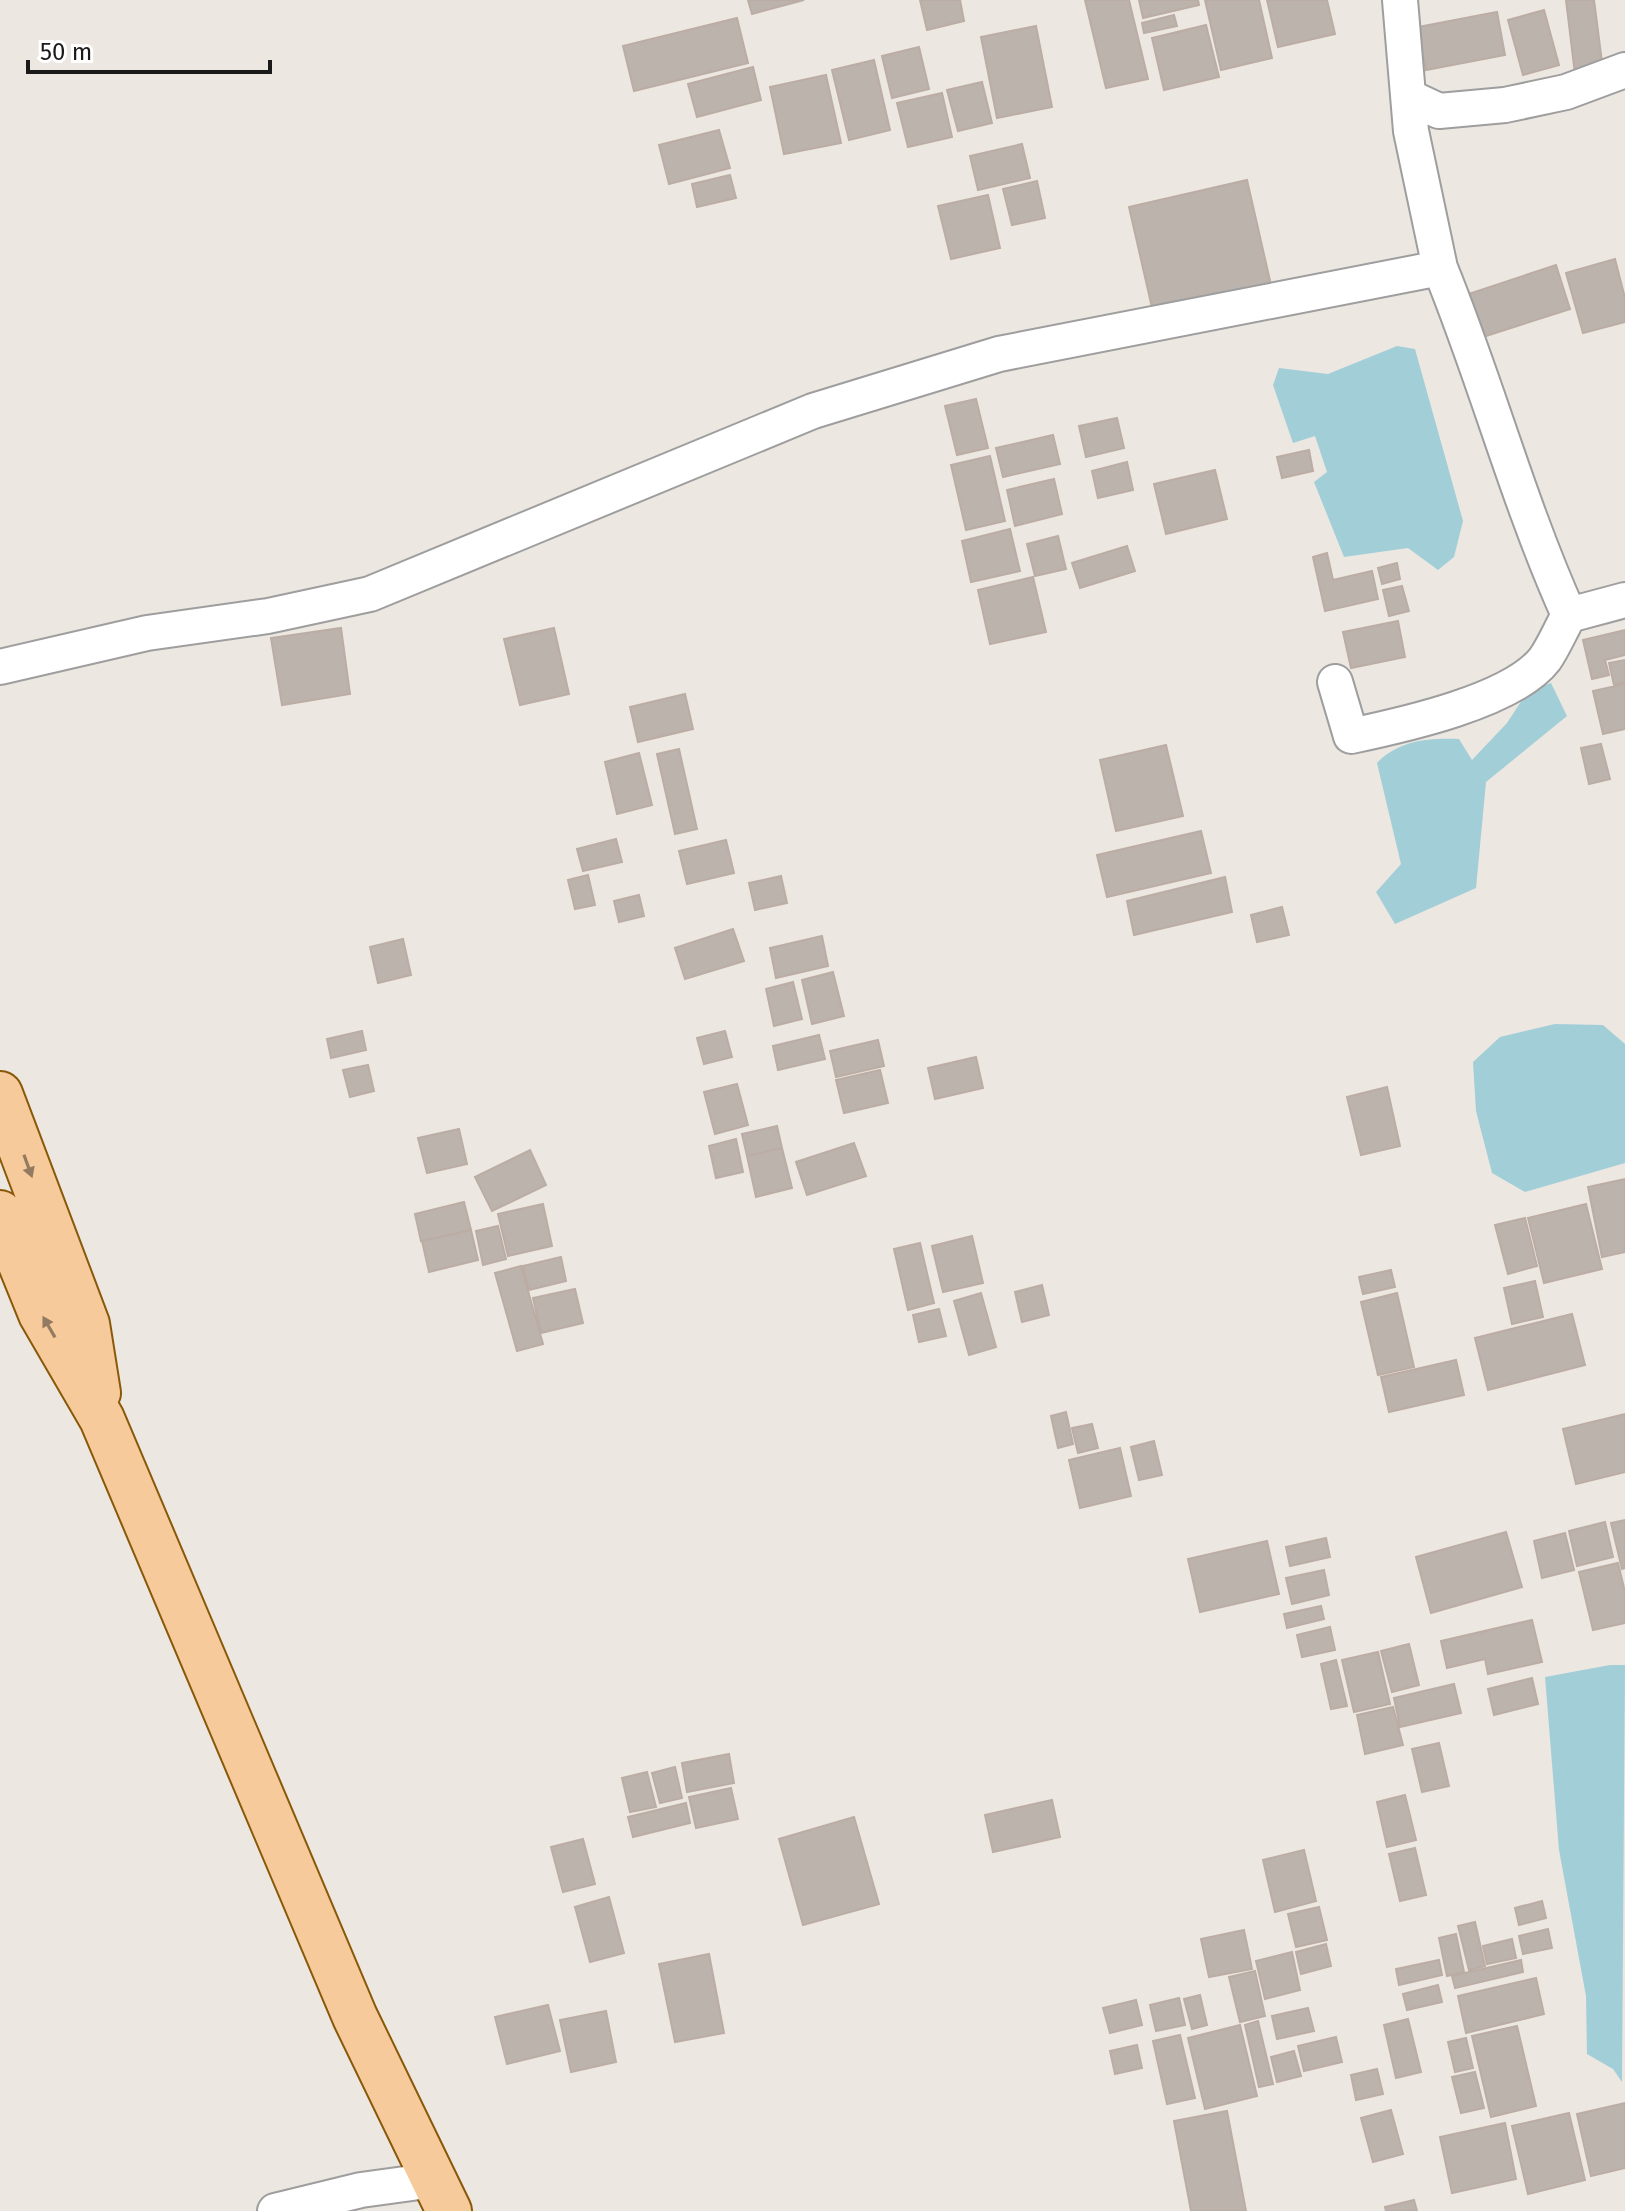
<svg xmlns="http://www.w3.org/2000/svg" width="1625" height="2211" font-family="'Fira Sans',sans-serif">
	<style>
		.water { fill: #a2ced8 }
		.building { fill: #bcb3ad; stroke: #bcada4; stroke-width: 2 }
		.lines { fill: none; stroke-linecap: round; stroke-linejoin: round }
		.minor-casing { stroke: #9e9e9e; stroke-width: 38 }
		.primary-casing { stroke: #895808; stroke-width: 48 }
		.minor { stroke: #fff; stroke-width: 34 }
		.primary { stroke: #f6ca9b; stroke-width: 44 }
		.oneway { fill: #937b61 }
	</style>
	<rect width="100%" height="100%" fill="#ece7e0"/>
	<path class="water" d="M 1397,346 L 1415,349 L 1463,521 L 1454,557 L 1438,570 L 1408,548 L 1344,557 L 1314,482 L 1327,472 L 1315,436 L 1293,443 L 1273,385 L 1279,368 L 1328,374 Z
		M 1551,683 L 1567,716 L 1486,782 L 1476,888 L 1395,924 L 1376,892 L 1401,864 L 1377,763 C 1399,740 1429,738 1459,739 L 1472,760 L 1507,723 L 1528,691 Z
		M 1555,1024 L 1603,1025 L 1625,1044 L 1625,1163 L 1525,1192 L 1492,1173 L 1476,1111 L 1473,1062 L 1500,1037 Z
		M 1610,1665 L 1625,1665 L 1622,2082 L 1613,2069 L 1587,2054 L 1586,1996 L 1559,1850 L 1545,1677 Z"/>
	<path class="building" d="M 748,0 L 804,0 L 752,14 Z
		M 920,0 L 960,0 L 964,21 L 927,30 Z
		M 1085,0 L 1129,0 L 1148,79 L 1106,88 Z
		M 1139,0 L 1198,0 L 1199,5 L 1143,18 Z
		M 1205,0 L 1259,0 L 1272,58 L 1221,70 Z
		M 1267,0 L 1327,0 L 1335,34 L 1278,47 Z
		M 1566,0 L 1594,0 L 1603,70 L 1575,74 Z
		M 1544,10 L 1559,65 L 1523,75 L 1508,20 Z
		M 1497,12 L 1505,55 L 1426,70 L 1418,27 Z
		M 1174,15 L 1177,26 L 1144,33 L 1142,23 Z
		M 737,18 L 748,63 L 634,91 L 623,46 Z
		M 1206,25 L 1219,77 L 1164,90 L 1152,38 Z
		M 1036,26 L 1052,107 L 997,118 L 981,37 Z
		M 919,47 L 929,89 L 892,98 L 882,56 Z
		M 874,60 L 890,130 L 849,140 L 832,70 Z
		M 753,67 L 761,100 L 697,117 L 688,84 Z
		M 826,75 L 841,143 L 784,154 L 770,87 Z
		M 982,82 L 992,123 L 958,131 L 947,90 Z
		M 942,93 L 952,137 L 908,147 L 897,103 Z
		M 719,130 L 730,168 L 669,184 L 659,145 Z
		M 1022,144 L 1030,178 L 978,190 L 970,156 Z
		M 730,175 L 736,198 L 697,207 L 692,184 Z
		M 1247,180 L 1271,285 L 1153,312 L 1129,207 Z
		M 1037,181 L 1045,218 L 1012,225 L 1003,189 Z
		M 988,195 L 1000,248 L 951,259 L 938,206 Z
		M 1615,259 L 1625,298 L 1625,322 L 1583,333 L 1566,273 Z
		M 1556,265 L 1570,309 L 1483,337 L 1469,294 Z
		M 976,399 L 988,448 L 957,455 L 945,406 Z
		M 1117,418 L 1124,448 L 1086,457 L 1079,426 Z
		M 1053,435 L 1060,464 L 1003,477 L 996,448 Z
		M 1309,450 L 1313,471 L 1282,478 L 1277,457 Z
		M 990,456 L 1005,521 L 966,530 L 951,465 Z
		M 1127,462 L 1133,490 L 1098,498 L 1092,471 Z
		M 1215,470 L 1227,519 L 1166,534 L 1154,484 Z
		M 1054,479 L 1062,514 L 1015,526 L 1007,490 Z
		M 1010,529 L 1020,571 L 971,582 L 962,541 Z
		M 1058,536 L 1066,569 L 1035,576 L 1027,544 Z
		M 1127,546 L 1135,571 L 1080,588 L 1072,563 Z
		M 1327,553 L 1333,580 L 1372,571 L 1378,599 L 1325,611 L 1313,557 Z
		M 1397,563 L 1400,579 L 1382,584 L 1378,568 Z
		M 1033,577 L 1046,632 L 990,644 L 978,590 Z
		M 1402,586 L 1409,611 L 1389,616 L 1383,590 Z
		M 1398,621 L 1405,657 L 1351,668 L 1343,632 Z
		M 341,628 L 350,694 L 282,705 L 271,638 Z
		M 554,628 L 569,694 L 520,705 L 504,639 Z
		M 1625,630 L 1625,655 L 1605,660 L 1609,675 L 1592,679 L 1583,640 Z
		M 1625,660 L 1625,682 L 1614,685 L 1609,663 Z
		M 1625,684 L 1625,729 L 1603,734 L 1593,691 Z
		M 685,694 L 693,729 L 638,742 L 630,707 Z
		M 1601,744 L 1610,779 L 1589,784 L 1581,748 Z
		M 1166,745 L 1183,816 L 1116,831 L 1100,760 Z
		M 679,749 L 697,829 L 675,834 L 657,754 Z
		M 639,753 L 652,805 L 617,814 L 605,762 Z
		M 1201,831 L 1211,873 L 1107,897 L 1097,855 Z
		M 616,839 L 622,862 L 583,871 L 577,849 Z
		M 726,840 L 734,873 L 687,884 L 679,851 Z
		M 588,875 L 595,905 L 575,909 L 568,880 Z
		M 781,876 L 787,903 L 755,910 L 749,883 Z
		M 1225,877 L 1232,912 L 1134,935 L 1127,901 Z
		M 639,895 L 644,916 L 619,922 L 614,901 Z
		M 1282,907 L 1289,935 L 1257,942 L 1251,915 Z
		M 733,929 L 744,961 L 685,979 L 675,948 Z
		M 822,936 L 828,966 L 776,978 L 770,948 Z
		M 403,939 L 411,975 L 378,983 L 370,947 Z
		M 833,972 L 844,1016 L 812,1024 L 802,980 Z
		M 793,982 L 802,1019 L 774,1026 L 766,989 Z
		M 362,1031 L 366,1050 L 331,1058 L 327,1039 Z
		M 725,1031 L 732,1057 L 704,1064 L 697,1038 Z
		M 819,1035 L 825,1059 L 778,1070 L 773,1046 Z
		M 878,1040 L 884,1066 L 836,1077 L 830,1051 Z
		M 976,1057 L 983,1088 L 935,1099 L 928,1068 Z
		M 368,1065 L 374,1091 L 350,1097 L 343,1070 Z
		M 880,1070 L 888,1103 L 844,1113 L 836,1080 Z
		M 737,1084 L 748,1125 L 715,1134 L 704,1092 Z
		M 1387,1087 L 1400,1146 L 1361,1155 L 1347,1097 Z
		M 777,1126 L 782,1148 L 747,1156 L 742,1134 Z
		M 459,1129 L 467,1164 L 427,1173 L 418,1138 Z
		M 736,1139 L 743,1172 L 716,1178 L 709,1146 Z
		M 854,1143 L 866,1176 L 807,1195 L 796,1162 Z
		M 782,1148 L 792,1188 L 756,1197 L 747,1156 Z
		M 530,1150 L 546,1185 L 492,1211 L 475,1177 Z
		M 1625,1179 L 1625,1252 L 1602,1257 L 1588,1187 Z
		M 464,1202 L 471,1230 L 421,1241 L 415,1214 Z
		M 543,1204 L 552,1246 L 508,1256 L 498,1214 Z
		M 1586,1204 L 1602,1269 L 1544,1283 L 1528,1218 Z
		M 1525,1218 L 1537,1266 L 1508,1274 L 1495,1225 Z
		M 498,1226 L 506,1259 L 483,1265 L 476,1231 Z
		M 471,1230 L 478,1260 L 429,1272 L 422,1241 Z
		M 972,1236 L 983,1283 L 943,1292 L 932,1246 Z
		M 920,1243 L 934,1303 L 908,1310 L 894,1249 Z
		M 561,1257 L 566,1281 L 529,1290 L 523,1266 Z
		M 521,1266 L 543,1344 L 517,1351 L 495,1273 Z
		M 1391,1270 L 1395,1287 L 1363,1294 L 1359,1277 Z
		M 1535,1281 L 1543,1317 L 1512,1324 L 1504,1288 Z
		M 1042,1285 L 1049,1315 L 1022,1322 L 1015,1292 Z
		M 575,1289 L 583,1323 L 541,1333 L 533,1298 Z
		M 981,1293 L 996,1347 L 969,1355 L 954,1301 Z
		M 1397,1293 L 1414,1367 L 1378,1375 L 1361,1302 Z
		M 939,1309 L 946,1336 L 919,1342 L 913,1315 Z
		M 1572,1314 L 1585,1365 L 1488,1390 L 1475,1338 Z
		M 1456,1360 L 1464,1395 L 1389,1412 L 1381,1377 Z
		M 1066,1412 L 1073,1444 L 1058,1448 L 1051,1416 Z
		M 1625,1414 L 1625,1472 L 1576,1484 L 1563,1429 Z
		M 1092,1424 L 1098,1448 L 1078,1453 L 1072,1428 Z
		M 1154,1441 L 1162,1475 L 1139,1480 L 1131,1447 Z
		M 1120,1448 L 1131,1496 L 1080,1508 L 1069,1460 Z
		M 1625,1520 L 1625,1568 L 1622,1569 L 1611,1523 Z
		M 1605,1522 L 1613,1557 L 1577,1566 L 1569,1531 Z
		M 1506,1532 L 1522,1587 L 1431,1613 L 1416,1557 Z
		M 1565,1533 L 1574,1570 L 1542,1578 L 1534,1541 Z
		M 1326,1538 L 1330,1557 L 1290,1566 L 1286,1547 Z
		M 1267,1541 L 1279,1594 L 1200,1612 L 1188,1559 Z
		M 1618,1563 L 1625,1592 L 1625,1623 L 1593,1630 L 1579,1572 Z
		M 1324,1570 L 1329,1595 L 1292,1604 L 1286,1578 Z
		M 1321,1606 L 1324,1619 L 1287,1628 L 1284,1614 Z
		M 1532,1620 L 1542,1662 L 1488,1674 L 1485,1659 L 1447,1668 L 1441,1641 Z
		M 1330,1627 L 1335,1650 L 1302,1657 L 1297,1635 Z
		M 1409,1644 L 1419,1685 L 1392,1692 L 1381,1651 Z
		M 1378,1652 L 1390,1704 L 1354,1712 L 1342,1660 Z
		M 1336,1660 L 1347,1706 L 1331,1709 L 1321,1664 Z
		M 1532,1678 L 1538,1704 L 1494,1715 L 1488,1689 Z
		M 1454,1684 L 1461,1713 L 1400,1727 L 1394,1698 Z
		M 1393,1707 L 1403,1745 L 1365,1754 L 1357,1715 Z
		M 1439,1743 L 1449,1786 L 1422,1792 L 1412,1749 Z
		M 729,1754 L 734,1783 L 687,1792 L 682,1763 Z
		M 675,1767 L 682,1798 L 660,1803 L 652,1773 Z
		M 647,1772 L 656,1807 L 630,1812 L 622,1778 Z
		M 731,1788 L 738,1819 L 696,1828 L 689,1797 Z
		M 1405,1795 L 1416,1840 L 1387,1847 L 1377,1802 Z
		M 1052,1800 L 1060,1837 L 993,1852 L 985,1815 Z
		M 686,1803 L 690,1823 L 633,1837 L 628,1817 Z
		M 854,1817 L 879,1904 L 803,1925 L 779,1839 Z
		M 583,1839 L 595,1884 L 563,1892 L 551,1847 Z
		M 1415,1848 L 1426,1895 L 1400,1901 L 1389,1854 Z
		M 1304,1850 L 1316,1901 L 1275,1912 L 1263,1860 Z
		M 609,1897 L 624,1953 L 590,1962 L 575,1907 Z
		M 1542,1901 L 1546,1918 L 1519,1925 L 1515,1908 Z
		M 1319,1907 L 1327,1940 L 1296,1947 L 1288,1914 Z
		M 1475,1922 L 1485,1966 L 1469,1970 L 1458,1926 Z
		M 1548,1929 L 1552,1948 L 1523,1954 L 1519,1936 Z
		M 1244,1930 L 1252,1969 L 1209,1977 L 1201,1939 Z
		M 1456,1934 L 1464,1972 L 1447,1976 L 1439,1938 Z
		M 1512,1939 L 1516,1958 L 1487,1964 L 1483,1946 Z
		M 1326,1944 L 1331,1966 L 1301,1974 L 1296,1952 Z
		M 1292,1952 L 1300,1990 L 1265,1999 L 1256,1961 Z
		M 709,1954 L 724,2033 L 675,2042 L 659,1964 Z
		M 1439,1960 L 1442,1975 L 1399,1985 L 1396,1969 Z
		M 1521,1960 L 1523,1972 L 1455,1988 L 1452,1976 Z
		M 1255,1971 L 1265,2016 L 1240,2022 L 1229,1977 Z
		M 1536,1978 L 1544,2014 L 1466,2033 L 1458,1996 Z
		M 1438,1985 L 1442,2002 L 1407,2010 L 1403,1994 Z
		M 1200,1995 L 1207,2025 L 1192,2029 L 1184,1999 Z
		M 1179,1998 L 1185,2025 L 1156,2031 L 1150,2005 Z
		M 1136,2000 L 1142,2025 L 1110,2033 L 1103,2008 Z
		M 548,2005 L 560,2051 L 507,2064 L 495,2017 Z
		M 1308,2008 L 1314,2031 L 1277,2039 L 1272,2016 Z
		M 606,2011 L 616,2062 L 571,2072 L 560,2020 Z
		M 1408,2019 L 1421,2072 L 1396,2078 L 1384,2025 Z
		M 1258,2021 L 1273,2084 L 1259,2087 L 1245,2025 Z
		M 1240,2025 L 1257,2096 L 1205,2109 L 1188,2038 Z
		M 1517,2026 L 1536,2106 L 1491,2117 L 1472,2036 Z
		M 1180,2035 L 1195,2098 L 1167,2104 L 1153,2041 Z
		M 1336,2037 L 1342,2062 L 1304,2071 L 1298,2046 Z
		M 1466,2038 L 1473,2068 L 1455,2072 L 1448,2042 Z
		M 1137,2045 L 1142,2068 L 1115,2074 L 1110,2051 Z
		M 1294,2051 L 1301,2076 L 1277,2082 L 1271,2057 Z
		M 1377,2069 L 1383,2094 L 1356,2100 L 1351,2075 Z
		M 1475,2072 L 1484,2108 L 1461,2113 L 1452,2077 Z
		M 1625,2103 L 1625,2168 L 1591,2176 L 1577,2114 Z
		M 1391,2110 L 1403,2154 L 1373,2162 L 1361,2118 Z
		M 1227,2111 L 1246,2211 L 1191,2211 L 1174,2121 Z
		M 1569,2113 L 1585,2180 L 1528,2194 L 1512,2126 Z
		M 1505,2123 L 1516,2179 L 1452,2193 L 1440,2137 Z
		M 1414,2200 L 1417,2211 L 1386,2211 L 1385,2207 Z"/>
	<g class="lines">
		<defs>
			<path id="minor" d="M 1409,97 L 1439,111 L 1505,105 L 1566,92 L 1625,70
				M 1569,615 L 1625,600
				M 0,667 L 147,633 L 268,616 L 370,594 L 813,411 L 999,354 L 1440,268 L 1411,131 L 1400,0
				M 1335,682 L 1351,736 C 1403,725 1513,701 1545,659 C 1554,646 1561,629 1569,615 C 1518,502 1487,383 1440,268
				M 275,2211 L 361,2190 L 434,2180"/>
			<path id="primary" d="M 0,1094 L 87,1324 L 98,1393
				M 0,1213 L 41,1314 L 102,1419 L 355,2017 L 449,2211"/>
		</defs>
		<use href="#minor" class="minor-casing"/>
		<use href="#primary" class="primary-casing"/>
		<use href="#minor" class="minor"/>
		<use href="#primary" class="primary"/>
	</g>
	<defs><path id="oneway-solid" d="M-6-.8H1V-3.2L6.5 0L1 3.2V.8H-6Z" transform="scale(2)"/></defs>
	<g class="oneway">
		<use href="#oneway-solid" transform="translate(28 1166) rotate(70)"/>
		<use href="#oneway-solid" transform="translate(49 1327) rotate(-120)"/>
	</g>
	<path d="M28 60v12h242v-12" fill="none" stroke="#1a1a1a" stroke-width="4"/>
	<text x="40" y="60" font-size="24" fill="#1a1a1a" stroke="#ffffff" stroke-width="6" paint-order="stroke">50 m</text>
</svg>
